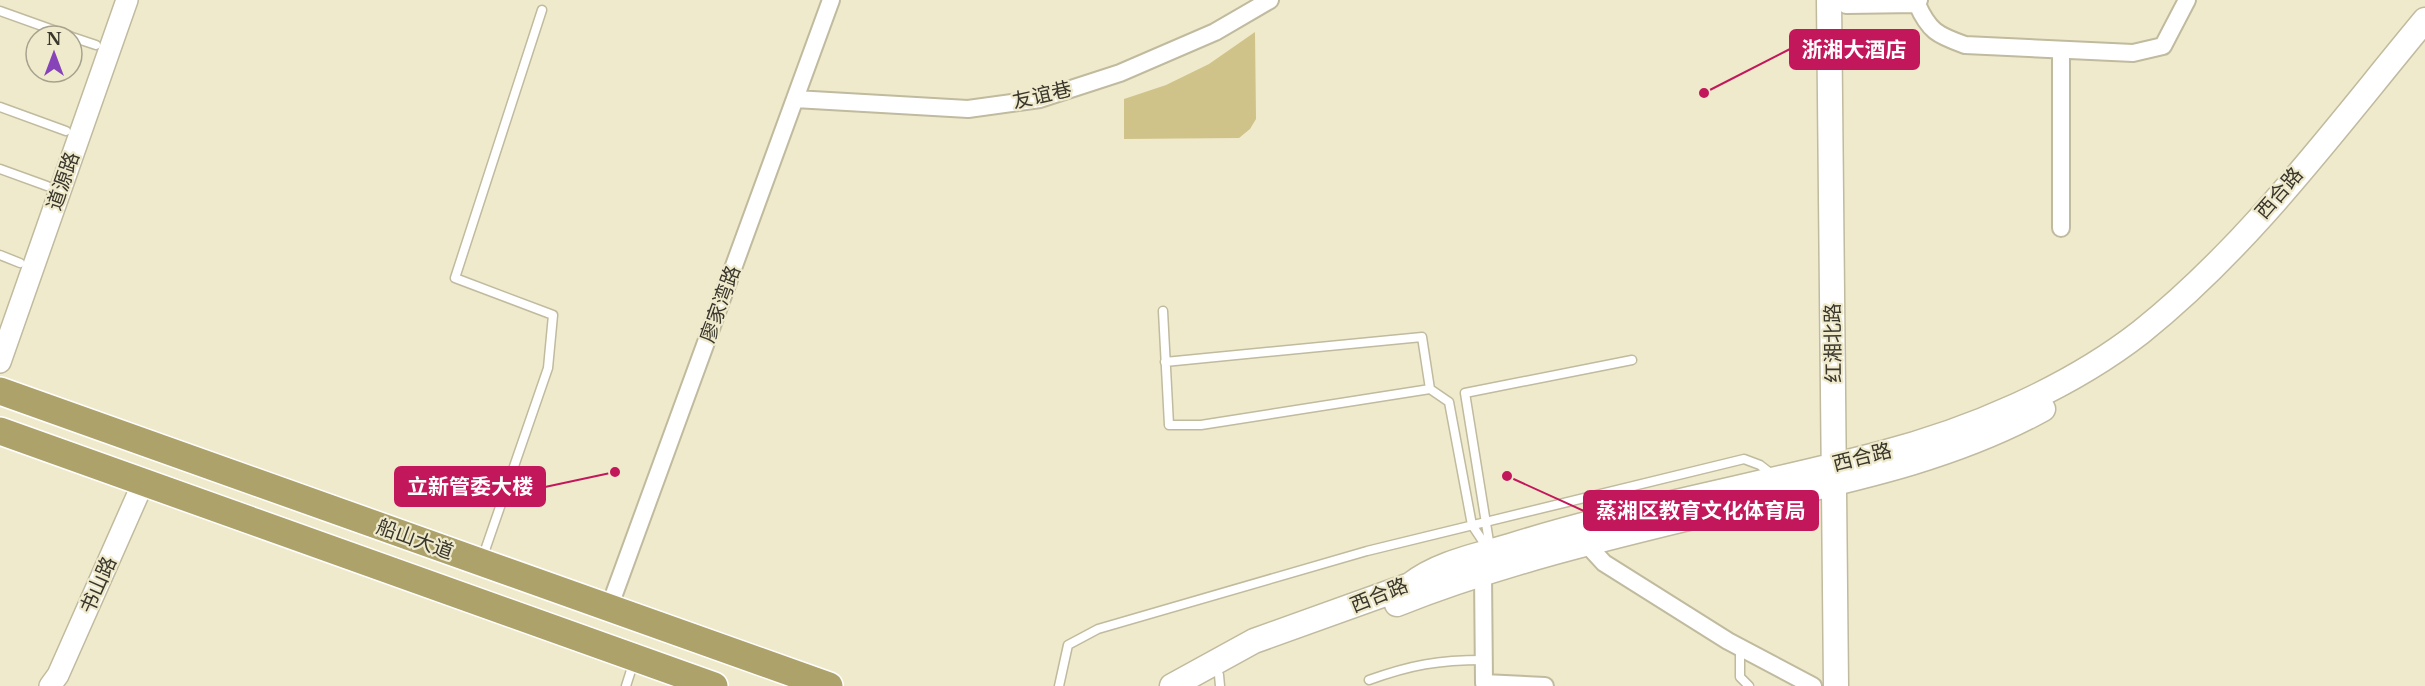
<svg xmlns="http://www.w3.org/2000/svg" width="2425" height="686" font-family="'Libre Baskerville','Noto Sans SC',serif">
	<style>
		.green { fill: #cfc389 }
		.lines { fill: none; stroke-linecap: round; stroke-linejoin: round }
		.service-casing { stroke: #c0ba9e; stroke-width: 11 }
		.minor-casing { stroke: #c0ba9e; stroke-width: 20 }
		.tertiary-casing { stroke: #c0ba9e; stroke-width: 24 }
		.secondary-casing { stroke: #c0ba9e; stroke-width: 27 }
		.trunk-casing { stroke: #fff; stroke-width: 30 }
		.service { stroke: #fff; stroke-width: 8 }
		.minor { stroke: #fff; stroke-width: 16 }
		.tertiary { stroke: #fff; stroke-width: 21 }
		.secondary { stroke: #fff; stroke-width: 24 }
		.trunk { stroke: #aea26b; stroke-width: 27 }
		.labels { text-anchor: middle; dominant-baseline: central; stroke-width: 4.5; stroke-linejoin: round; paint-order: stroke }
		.street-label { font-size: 20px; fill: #39372c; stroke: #f0eacd }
		.leader { fill: none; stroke: #c2185b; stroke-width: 2 }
		.callout-dot { fill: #c2185b; stroke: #f0eacd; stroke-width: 2 }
		.callout { fill: #c2185b; stroke: #c2185b; stroke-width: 2 }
		.callout-label { font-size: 21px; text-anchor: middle; font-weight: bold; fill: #fff }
	</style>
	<rect width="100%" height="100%" fill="#f0eacd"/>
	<path class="green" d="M 1255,32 L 1256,119 L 1250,129 L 1239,138 L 1124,139 L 1124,99 L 1166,85 L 1209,64 Z"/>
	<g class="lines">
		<defs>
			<path id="service" d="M 0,11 L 70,36
				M 72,37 L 96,45
				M 0,107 L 66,131
				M 0,169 L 47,186
				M 0,255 L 20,263
				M 1163,311 L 1169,425 L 1201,425 L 1430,389 L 1449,402 L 1472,525 L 1488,549
				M 1165,362 L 1422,337 L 1430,389
				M 1490,548 L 1465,393 L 1632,360
				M 482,559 L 548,368 L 553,315 L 455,278 L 542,10
				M 1740,648 L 1740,677 L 1749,686
				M 1219,675 L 1220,686
				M 1369,680 C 1411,665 1438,660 1484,660
				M 626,686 L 634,661
				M 1059,686 L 1068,645 L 1098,629 L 1367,551 L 1744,459 L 1760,465 L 1773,475"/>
			<path id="minor" d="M 1917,4 C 1929,31 1937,35 1965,45 L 2133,53 L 2163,46 L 2187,0
				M 1846,5 L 1917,4 L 1919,0
				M 2061,50 L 2061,228
				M 795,99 L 968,109 L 1040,99 L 1120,73 L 1215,32 L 1270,0
				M 1581,538 L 1604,563 L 1728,641 L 1813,686
				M 1483,574 L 1484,683 L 1545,686
				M 609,608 L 831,0"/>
			<path id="tertiary" d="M 0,362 L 127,0
				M 50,686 L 58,675 L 143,483"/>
			<path id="secondary" d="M 1829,0 L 1836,686
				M 1397,604 C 1516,557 1640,530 1763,500 C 1859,478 1956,457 2043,409
				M 1172,686 L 1254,641 L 1410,585 C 1438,563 1476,556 1510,546 C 1631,508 1757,486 1879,454 C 1969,431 2068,389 2141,332 C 2251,244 2336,127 2425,20"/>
			<path id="trunk" d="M 0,391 L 829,686
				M 0,431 L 714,686"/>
		</defs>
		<use href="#service" class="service-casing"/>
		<use href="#minor" class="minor-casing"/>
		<use href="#tertiary" class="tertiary-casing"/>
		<use href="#secondary" class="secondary-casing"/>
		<use href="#trunk" class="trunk-casing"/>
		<use href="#service" class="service"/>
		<use href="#minor" class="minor"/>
		<use href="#tertiary" class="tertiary"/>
		<use href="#secondary" class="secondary"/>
		<use href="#trunk" class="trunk"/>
	</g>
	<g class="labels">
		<g class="street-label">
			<text transform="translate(1042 95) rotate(-13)">友谊巷</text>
			<text transform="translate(63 181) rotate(-71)">道源路</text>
			<text transform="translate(2279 193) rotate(-49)">西合路</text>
			<text transform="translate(720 304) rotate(-70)">廖家湾路</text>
			<text transform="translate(1833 343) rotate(-91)">红湘北路</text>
			<text transform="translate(1862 457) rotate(-14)">西合路</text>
			<text transform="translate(415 539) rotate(20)">船山大道</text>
			<text transform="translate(98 585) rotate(-66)">书山路</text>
			<text transform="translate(1379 595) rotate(-22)">西合路</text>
		</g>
	</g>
	<path class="leader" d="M1704 93L1790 49M615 472L545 487M1507 476L1584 511"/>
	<g class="callout-dot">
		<circle cx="1704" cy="93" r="6"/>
		<circle cx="615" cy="472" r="6"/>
		<circle cx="1507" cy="476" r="6"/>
	</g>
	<g class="callout">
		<rect x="1790" y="30" width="129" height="39" rx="6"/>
		<rect x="395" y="467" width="150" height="39" rx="6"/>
		<rect x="1584" y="491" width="234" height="39" rx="6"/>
	</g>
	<g class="callout-label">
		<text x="1854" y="57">浙湘大酒店</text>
		<text x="470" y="494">立新管委大楼</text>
		<text x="1701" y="518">蒸湘区教育文化体育局</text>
	</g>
	<g transform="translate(54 54)"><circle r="28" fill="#f0eacd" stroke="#a7a28d" stroke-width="1.5"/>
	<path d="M0-4.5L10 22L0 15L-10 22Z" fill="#8744b8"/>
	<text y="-9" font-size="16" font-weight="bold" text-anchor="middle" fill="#39372c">N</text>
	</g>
</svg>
